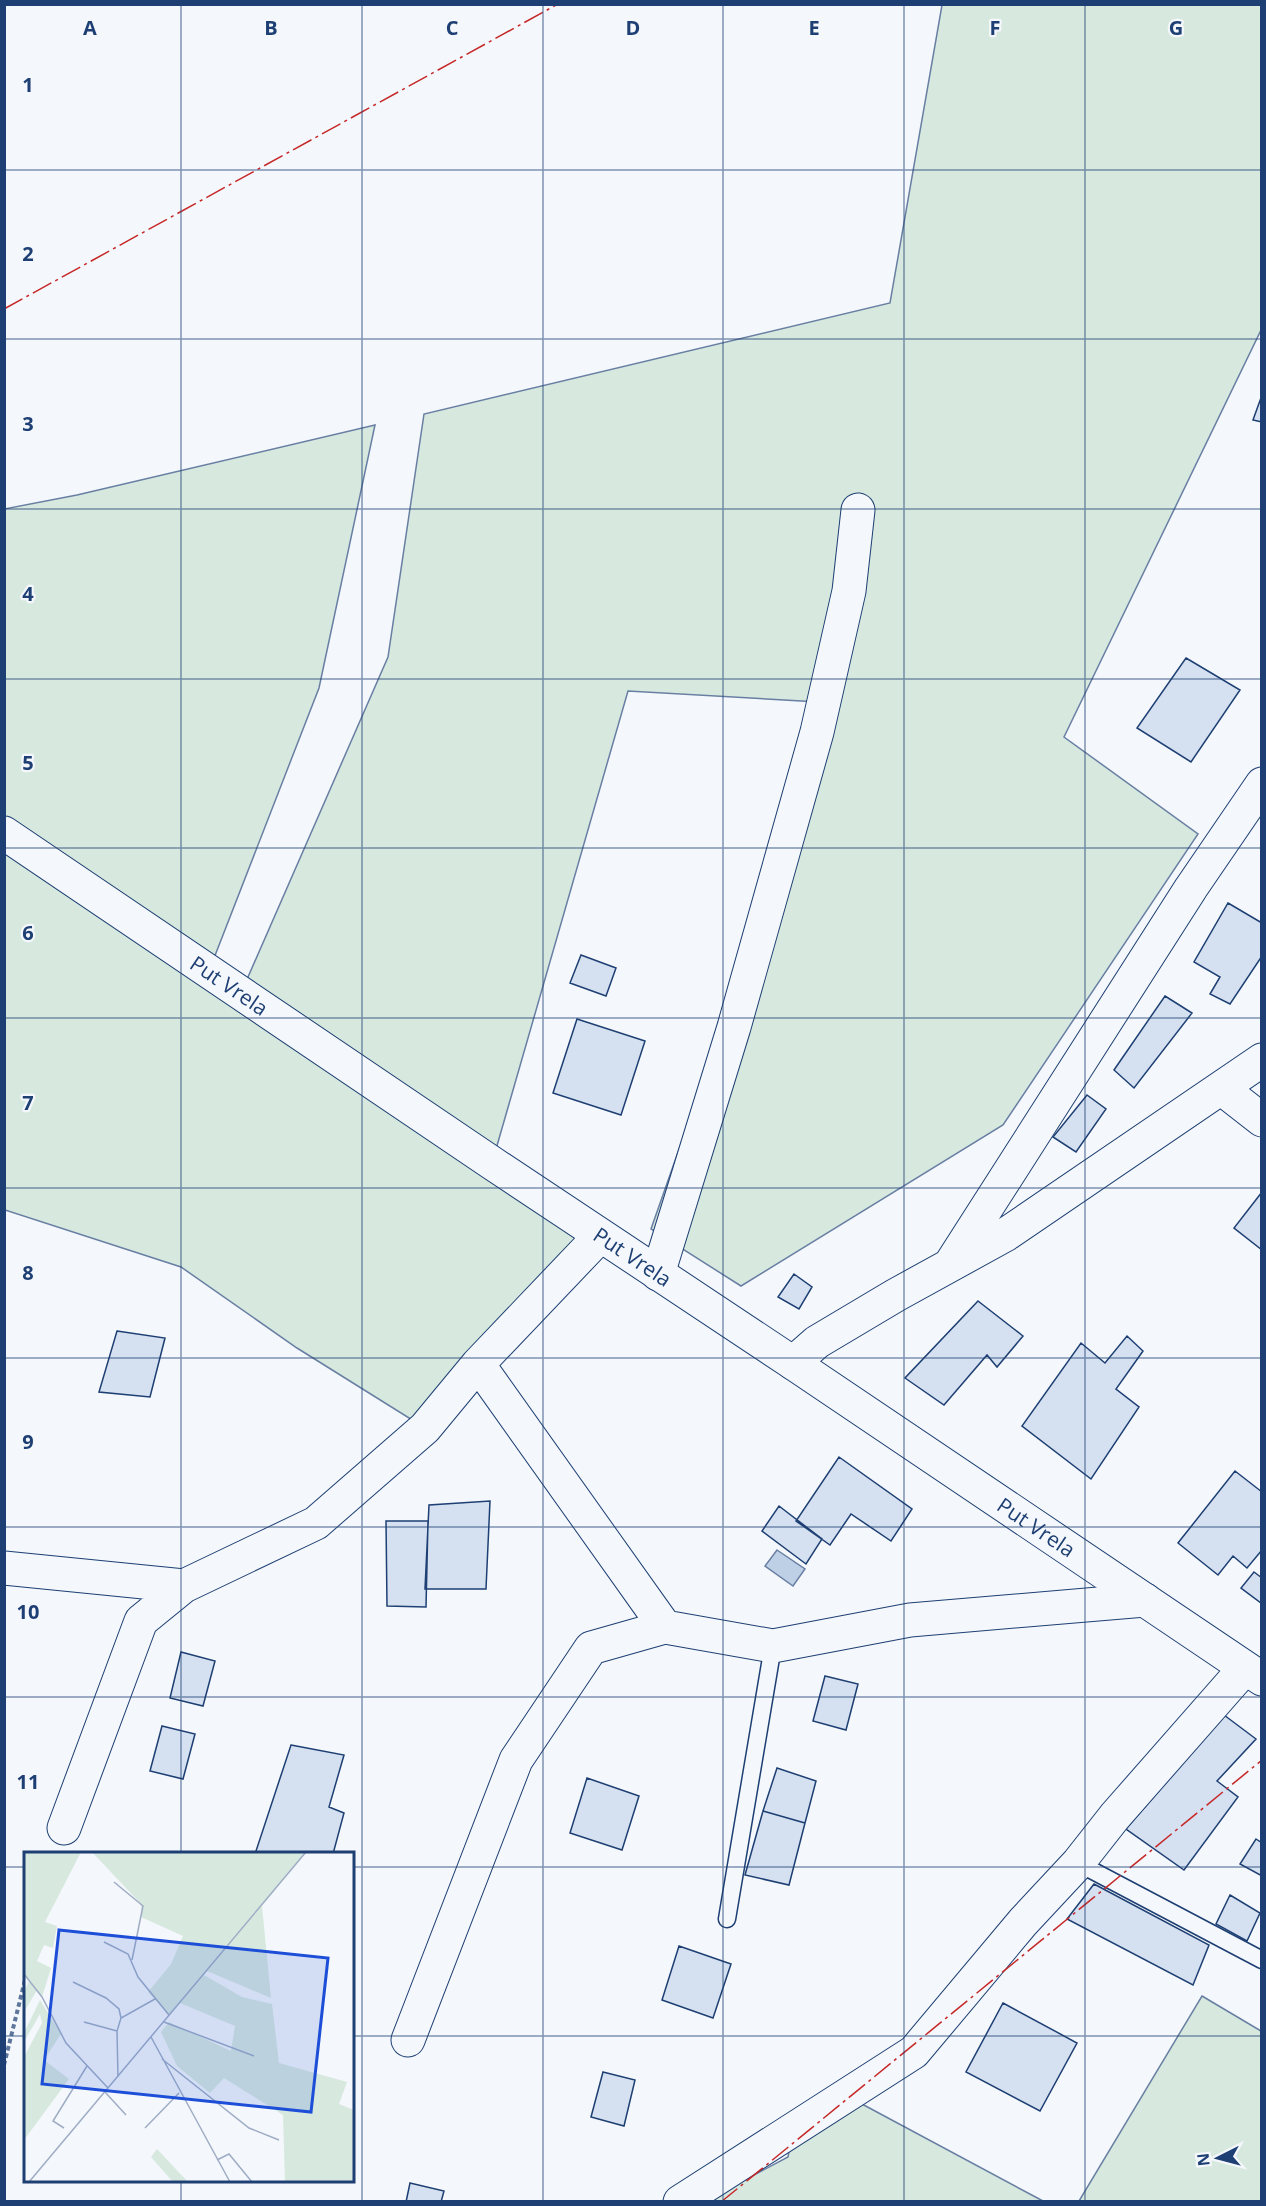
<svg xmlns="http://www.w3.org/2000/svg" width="1266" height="2206" font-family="'Open Sans',sans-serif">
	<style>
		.green { fill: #d7e8df; stroke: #687fa3; stroke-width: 1.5 }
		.water { fill: #bed0e5; stroke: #687fa3; stroke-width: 1.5 }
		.building { fill: #d5e0f0; stroke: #1d3f73; stroke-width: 1.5 }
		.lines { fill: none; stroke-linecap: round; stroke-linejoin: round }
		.service-casing { stroke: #1d3f73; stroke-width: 19 }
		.minor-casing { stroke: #1d3f73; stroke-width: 35 }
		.secondary-casing { stroke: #1d3f73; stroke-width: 35 }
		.path { stroke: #5e769c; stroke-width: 4; stroke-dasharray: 4.5 3; stroke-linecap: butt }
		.service { stroke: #f4f7fb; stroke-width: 16 }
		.minor { stroke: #f4f7fb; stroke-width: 33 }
		.secondary { stroke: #f4f7fb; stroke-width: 33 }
		.power { stroke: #c62828; stroke-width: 1.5; stroke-dasharray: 21 4.5 3 4.5; stroke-linecap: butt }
		.grid { fill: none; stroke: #1d3f73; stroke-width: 1.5; stroke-opacity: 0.55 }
		.labels { text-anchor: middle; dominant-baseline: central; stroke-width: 4.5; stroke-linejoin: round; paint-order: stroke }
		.street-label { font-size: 21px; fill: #1d3f73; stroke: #f4f7fb }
		.inset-road { fill: none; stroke: #9eadc5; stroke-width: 1.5 }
		.view { fill: #1d4ed8; fill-opacity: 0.15; stroke: #1d4ed8; stroke-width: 3 }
		.inset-edge { fill: none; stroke: #1d3f73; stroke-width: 3 }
		.grid-label { font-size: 20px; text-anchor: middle; font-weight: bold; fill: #1d3f73; stroke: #f4f7fb; stroke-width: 4.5; stroke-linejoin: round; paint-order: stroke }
	</style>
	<rect width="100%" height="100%" fill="#f4f7fb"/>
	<path class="green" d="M 942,5 L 1261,5 L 1261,330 L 1064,737 L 1198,834 L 1003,1125 L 741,1286 L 651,1229 L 836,703 L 628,691 L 492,1163 L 600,1236 L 425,1428 L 297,1348 L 181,1267 L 5,1210 L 4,509 L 77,495 L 375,425 L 319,688 L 209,971 L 241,993 L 388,657 L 424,414 L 890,303 Z
		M 1202,1996 L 1261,2031 L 1261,2201 L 1079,2201 Z
		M 847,2096 L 1043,2201 L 703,2202 L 788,2157 L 793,2130 Z"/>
	<path class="water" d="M 777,1550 L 805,1569 L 793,1586 L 765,1566 Z"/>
	<path class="building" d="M 1262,395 L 1262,422 L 1253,420 Z
		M 1186,658 L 1240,690 L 1191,762 L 1137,728 Z
		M 1228,903 L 1262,923 L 1262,956 L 1230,1004 L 1210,994 L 1220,977 L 1194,962 Z
		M 581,955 L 616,968 L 606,996 L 570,983 Z
		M 1165,996 L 1192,1013 L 1134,1088 L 1114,1070 Z
		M 577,1019 L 645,1041 L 621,1115 L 553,1093 Z
		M 1087,1095 L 1106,1109 L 1076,1152 L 1053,1137 Z
		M 1262,1192 L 1262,1250 L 1234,1228 Z
		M 794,1274 L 812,1287 L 799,1309 L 778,1297 Z
		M 978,1301 L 1023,1336 L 997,1367 L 987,1355 L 944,1405 L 905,1378 Z
		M 117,1331 L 165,1338 L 150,1397 L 99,1392 Z
		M 1127,1336 L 1143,1351 L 1116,1389 L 1139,1407 L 1091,1479 L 1022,1426 L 1081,1343 L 1105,1363 Z
		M 839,1457 L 912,1509 L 891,1541 L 851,1514 L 830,1545 L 796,1521 Z
		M 1235,1471 L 1262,1492 L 1262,1550 L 1247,1568 L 1233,1556 L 1218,1575 L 1178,1543 Z
		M 490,1501 L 486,1589 L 425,1589 L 429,1505 Z
		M 779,1506 L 822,1539 L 806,1564 L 762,1531 Z
		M 386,1521 L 428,1521 L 426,1607 L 387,1606 Z
		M 1254,1572 L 1262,1578 L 1261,1603 L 1241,1588 Z
		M 181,1652 L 215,1661 L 203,1706 L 170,1698 Z
		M 825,1676 L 858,1684 L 846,1730 L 813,1721 Z
		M 1224,1715 L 1256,1739 L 1217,1781 L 1238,1797 L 1184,1870 L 1126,1829 Z
		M 162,1726 L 195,1734 L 183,1779 L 150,1771 Z
		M 291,1745 L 344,1755 L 329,1807 L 344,1813 L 333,1854 L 255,1854 Z
		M 777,1768 L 816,1781 L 805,1823 L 763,1811 Z
		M 587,1778 L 639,1796 L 622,1850 L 570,1833 Z
		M 763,1811 L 805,1823 L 789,1885 L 745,1875 Z
		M 1256,1839 L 1262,1843 L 1262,1876 L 1240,1864 Z
		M 1094,1884 L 1209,1945 L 1193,1985 L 1067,1919 Z
		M 1230,1895 L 1260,1913 L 1247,1941 L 1216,1924 Z
		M 679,1946 L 731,1964 L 713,2018 L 662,2000 Z
		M 1003,2003 L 1077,2043 L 1040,2111 L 966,2072 Z
		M 603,2072 L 635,2080 L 624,2126 L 591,2117 Z
		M 410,2183 L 444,2191 L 441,2202 L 406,2202 Z"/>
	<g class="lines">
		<defs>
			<path id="service" d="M 1078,1863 L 1262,1960
				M 727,1919 L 773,1646"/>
			<path id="minor" d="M 1221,1088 L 1262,1120
				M 950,1265 L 1191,888 L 1262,784
				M 658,1274 L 734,1027 L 817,732 L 849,591 L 858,510
				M 793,1363 L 817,1342 L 896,1295 L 1005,1235 L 1262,1060
				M 478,1364 L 665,1627 L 773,1646 L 910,1620 L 1145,1600
				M 4,1568 L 184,1586
				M 64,1828 L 141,1621 L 184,1586 L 316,1523 L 425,1428 L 478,1364 L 600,1236
				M 408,2040 L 516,1760 L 591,1648 L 665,1627
				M 680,2202 L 914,2052 L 1023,1922 L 1078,1863 L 1115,1816 L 1245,1668"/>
			<g id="secondary">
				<path id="s1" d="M 4,833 L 492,1163 L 793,1363 L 1262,1679"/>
			</g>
		</defs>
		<use href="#service" class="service-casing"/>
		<use href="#minor" class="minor-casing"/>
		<use href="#secondary" class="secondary-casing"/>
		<path class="path" d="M 4,2065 L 26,1976"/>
		<use href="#service" class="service"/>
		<use href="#minor" class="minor"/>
		<use href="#secondary" class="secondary"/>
		<path class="power" d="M 4,309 L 558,4
			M 721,2202 L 1262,1760"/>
	</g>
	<path class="grid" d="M 181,4 L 181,1854M 362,4 L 362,2202M 543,4 L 543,2202M 723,4 L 723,2202M 904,4 L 904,2202M 1085,4 L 1085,2202M 4,170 L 1262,170M 4,339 L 1262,339M 4,509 L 1262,509M 4,679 L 1262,679M 4,848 L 1262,848M 4,1018 L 1262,1018M 4,1188 L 1262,1188M 4,1358 L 1262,1358M 4,1527 L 1262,1527M 4,1697 L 1262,1697M 4,1867 L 26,1867M 352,1867 L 1262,1867M 4,2036 L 26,2036M 352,2036 L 1262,2036M 181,2180 L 181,2202"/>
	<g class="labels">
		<g class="street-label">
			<text stroke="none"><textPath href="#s1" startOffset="272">Put Vrela</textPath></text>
			<text stroke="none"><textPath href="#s1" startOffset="758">Put Vrela</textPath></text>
			<text stroke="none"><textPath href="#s1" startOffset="1244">Put Vrela</textPath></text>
		</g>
	</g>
	<g transform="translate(24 1852)">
		<rect width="330" height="330" fill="#f4f7fb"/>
		<path d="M 0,0 L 57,0 L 21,70 L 33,74 L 29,96 L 20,93 L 13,109 L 27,116 L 18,145 L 13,138 L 0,160 L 0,140 L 5,129 L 0,122 ZM 68,0 L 282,0 L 238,54 L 247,146 L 183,119 L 180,123 L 218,145 L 248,152 L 255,211 L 323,230 L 315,252 L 330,258 L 330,330 L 261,330 L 259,263 L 200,226 L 186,241 L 153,214 L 137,180 L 145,170 L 207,199 L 211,174 L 156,151 L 145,163 L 124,140 L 147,112 L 159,84 L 117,65 L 117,52 ZM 16,148 L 37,182 L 20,208 L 45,227 L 0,288 L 0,205 L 18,171 L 16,162 L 0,190 L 0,181 ZM 133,297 L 164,330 L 149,330 L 127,305 Z" fill="#d7e8df"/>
		<path class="inset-road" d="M 90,30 L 119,54 L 108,108M 80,90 L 104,102 L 114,125 L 145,163M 0,122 L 18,145 L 42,191 L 84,236M 49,130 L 82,146 L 95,157 L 97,166M 60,170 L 93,179M 140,170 L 230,204M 127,185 L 206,330M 138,207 L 225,276 L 255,288M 94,225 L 93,179 L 97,166 L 131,147M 81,240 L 102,263M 40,276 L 29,269 L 63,214M 121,276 L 155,241M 193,308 L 205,302 L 228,330M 5,330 L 282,0"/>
		<path class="view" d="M 35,78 L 304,106 L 287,260 L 18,232 Z"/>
		<rect width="330" height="330" class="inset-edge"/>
	</g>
	<g class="grid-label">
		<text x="90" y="35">A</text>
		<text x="271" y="35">B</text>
		<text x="452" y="35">C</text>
		<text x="633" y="35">D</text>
		<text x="814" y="35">E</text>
		<text x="995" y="35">F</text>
		<text x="1176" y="35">G</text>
		<text x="28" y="92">1</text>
		<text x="28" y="261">2</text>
		<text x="28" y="431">3</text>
		<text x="28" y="601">4</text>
		<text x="28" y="770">5</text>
		<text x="28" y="940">6</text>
		<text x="28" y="1110">7</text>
		<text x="28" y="1280">8</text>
		<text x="28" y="1449">9</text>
		<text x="28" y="1619">10</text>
		<text x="28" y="1789">11</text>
	</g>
	<rect width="1266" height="2206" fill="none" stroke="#1d3f73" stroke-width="12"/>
	<g transform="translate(1218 2158) rotate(264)" stroke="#f4f7fb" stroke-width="4.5" paint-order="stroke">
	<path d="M0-4.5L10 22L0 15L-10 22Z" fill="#1d3f73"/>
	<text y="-9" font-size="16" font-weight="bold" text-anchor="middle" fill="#1d3f73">N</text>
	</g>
</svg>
